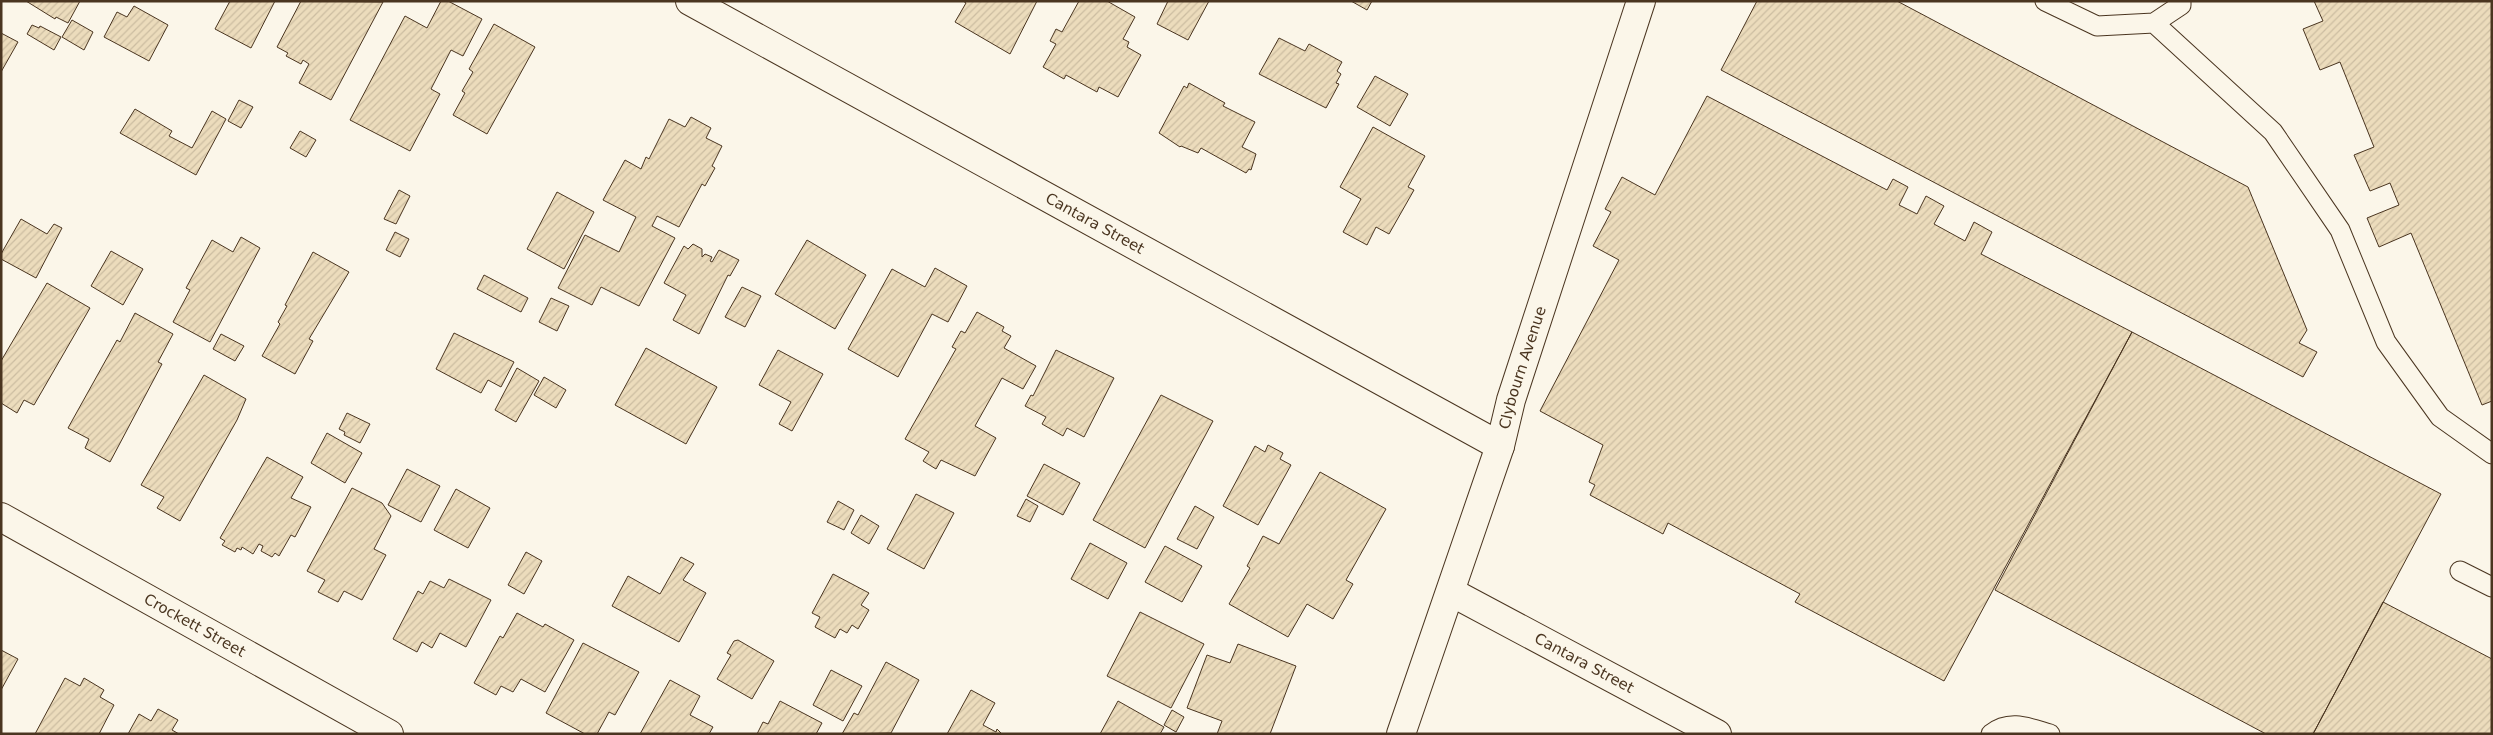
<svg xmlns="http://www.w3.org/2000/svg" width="2493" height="735" font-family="'DejaVu Sans',sans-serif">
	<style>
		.building { fill: url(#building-hatch); stroke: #4a3520 }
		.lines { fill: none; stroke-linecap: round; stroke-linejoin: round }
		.lane-casing { stroke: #4a3520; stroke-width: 21 }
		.street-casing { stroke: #4a3520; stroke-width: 30 }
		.lane { stroke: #fbf6e9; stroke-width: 19 }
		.street { stroke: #fbf6e9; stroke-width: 28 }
		.labels { text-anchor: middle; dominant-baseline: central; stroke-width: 4; stroke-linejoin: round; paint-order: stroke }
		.street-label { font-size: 15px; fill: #4a3520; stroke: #fbf6e9 }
	</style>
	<defs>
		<pattern id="building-hatch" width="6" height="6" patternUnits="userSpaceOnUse" patternTransform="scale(1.25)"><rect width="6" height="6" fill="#ecdcbc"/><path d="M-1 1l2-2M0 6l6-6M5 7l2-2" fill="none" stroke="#ccbda1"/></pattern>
	</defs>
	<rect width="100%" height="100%" fill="#fbf6e9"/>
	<path class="building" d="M 26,1 L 80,1 L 68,23 L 56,17 L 55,19 Z
		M 230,1 L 275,1 L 251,48 L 215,29 Z
		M 301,1 L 383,2 L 331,100 L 299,83 L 309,64 L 303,60 L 301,64 L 286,56 L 288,53 L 277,47 Z
		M 441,1 L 448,1 L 482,19 L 463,56 L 451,50 L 431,89 L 440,94 L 410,151 L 350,120 L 405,16 L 427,28 Z
		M 963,1 L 1037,1 L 1010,54 L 955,22 L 966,3 Z
		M 1079,1 L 1107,1 L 1135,17 L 1123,39 L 1129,42 L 1127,47 L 1141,55 L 1118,97 L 1099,87 L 1097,92 L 1066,75 L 1064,79 L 1043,67 L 1056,44 L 1050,41 L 1056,29 L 1062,32 Z
		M 1168,1 L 1209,1 L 1188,40 L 1157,24 Z
		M 1351,1 L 1372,1 L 1367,10 Z
		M 1757,1 L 1897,1 L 2248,187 L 2307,330 L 2299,343 L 2317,352 L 2303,377 L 1721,70 Z
		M 2314,1 L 2492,1 L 2492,401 L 2482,405 L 2411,233 L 2379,247 L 2367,218 L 2399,205 L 2390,183 L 2370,191 L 2354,155 L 2374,147 L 2340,62 L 2320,70 L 2303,29 L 2323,21 Z
		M 134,6 L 168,25 L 149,61 L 104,37 L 117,12 L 127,17 Z
		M 72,20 L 93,32 L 84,50 L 62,37 Z
		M 494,24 L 535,47 L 487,134 L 453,115 L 465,93 L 462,91 L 473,72 L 469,69 Z
		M 32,25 L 39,28 L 40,26 L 61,37 L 54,50 L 27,34 Z
		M 1,33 L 18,42 L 1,72 Z
		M 1279,38 L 1305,51 L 1309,44 L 1342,62 L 1337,71 L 1341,74 L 1336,83 L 1339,84 L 1326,108 L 1259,74 Z
		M 1375,76 L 1408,94 L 1390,126 L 1357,107 Z
		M 1189,83 L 1225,103 L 1223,106 L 1255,122 L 1242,147 L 1256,154 L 1251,170 L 1249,169 L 1246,173 L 1201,148 L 1198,153 L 1181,146 L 1180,147 L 1159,133 L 1184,86 L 1187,88 Z
		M 1707,96 L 1887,190 L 1893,179 L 1908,187 L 1899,205 L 1917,214 L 1926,196 L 1944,206 L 1934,224 L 1965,241 L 1974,222 L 1992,232 L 1981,254 L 2132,332 L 1944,681 L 1795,602 L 1800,594 L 1668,523 L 1663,534 L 1590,495 L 1595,485 L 1589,482 L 1603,445 L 1540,411 L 1619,260 L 1593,246 L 1611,212 L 1605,209 L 1622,177 L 1655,195 Z
		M 239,100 L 253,107 L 241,128 L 228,121 Z
		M 135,109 L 172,131 L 169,136 L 192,148 L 212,111 L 226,119 L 196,175 L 120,133 Z
		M 691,117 L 711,128 L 706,138 L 722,146 L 712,166 L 715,168 L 705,186 L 702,184 L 679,227 L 657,216 L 652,226 L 675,238 L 639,306 L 601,287 L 592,305 L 558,288 L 585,235 L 619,252 L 636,217 L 603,200 L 625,160 L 641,169 L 646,157 L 649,159 L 669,119 L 685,127 Z
		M 1373,127 L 1425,156 L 1408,187 L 1414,190 L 1389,234 L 1376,227 L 1367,245 L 1343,232 L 1361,199 L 1340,187 Z
		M 300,131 L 316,140 L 306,157 L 290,148 Z
		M 399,190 L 410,196 L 396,224 L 384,219 Z
		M 557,192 L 594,212 L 564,269 L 527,249 Z
		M 21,219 L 47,234 L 54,224 L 62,228 L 36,278 L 1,259 L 1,254 Z
		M 395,232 L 409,239 L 400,257 L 386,250 Z
		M 241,237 L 260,248 L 210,342 L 173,322 L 190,290 L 186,288 L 212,240 L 233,252 Z
		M 807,240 L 866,275 L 835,329 L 775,294 Z
		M 693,244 L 702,249 L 702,257 L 705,254 L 712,257 L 710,261 L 712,262 L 719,250 L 739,260 L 730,276 L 728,275 L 699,334 L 673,320 L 686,295 L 664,283 L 684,246 L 688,249 Z
		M 111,251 L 143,269 L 123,305 L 91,286 Z
		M 313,252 L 349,272 L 309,339 L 313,341 L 295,374 L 262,356 L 280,324 L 278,322 L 287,306 L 285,305 Z
		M 935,268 L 967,286 L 948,322 L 932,314 L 898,377 L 848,349 L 892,269 L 925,287 Z
		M 484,275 L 528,298 L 521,312 L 477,289 Z
		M 47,283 L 90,308 L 34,405 L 24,400 L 17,413 L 1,403 L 1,361 Z
		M 742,287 L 761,296 L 745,327 L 725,317 Z
		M 551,298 L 569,306 L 557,331 L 539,322 Z
		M 977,312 L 1004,327 L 1002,331 L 1011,336 L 1004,348 L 1036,366 L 1023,389 L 1002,378 L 975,426 L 996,438 L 975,476 L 941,460 L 936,469 L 923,461 L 929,452 L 905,439 L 956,349 L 952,347 L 961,331 L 965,333 Z
		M 135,313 L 173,334 L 158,362 L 162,364 L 110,462 L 85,448 L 89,439 L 68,428 L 117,340 L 120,342 Z
		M 2132,332 L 2441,494 L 2313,734 L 2266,734 L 1995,590 Z
		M 454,333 L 514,362 L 501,387 L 488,380 L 481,393 L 436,369 Z
		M 221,334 L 244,346 L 235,361 L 213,349 Z
		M 646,348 L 717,387 L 686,444 L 615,405 Z
		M 778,350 L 823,374 L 792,431 L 779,424 L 791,402 L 759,385 Z
		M 1056,350 L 1114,378 L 1084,437 L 1067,428 L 1063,436 L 1042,424 L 1046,417 L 1025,406 L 1031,395 L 1033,396 Z
		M 517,368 L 539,381 L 516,422 L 495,410 Z
		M 204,375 L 246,399 L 237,420 L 180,521 L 157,508 L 164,497 L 141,485 Z
		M 544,377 L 566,390 L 556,408 L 534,395 Z
		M 1161,395 L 1213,421 L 1145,548 L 1093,520 Z
		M 347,413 L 370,424 L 360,443 L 344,435 L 345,432 L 339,429 Z
		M 327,433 L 362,453 L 345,483 L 311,463 Z
		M 1268,445 L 1283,453 L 1280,459 L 1291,465 L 1258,525 L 1223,506 L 1255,446 L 1265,452 Z
		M 267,457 L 303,477 L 291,498 L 311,507 L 295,537 L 291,535 L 279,556 L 275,553 L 272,557 L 261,551 L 263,546 L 259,544 L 253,554 L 242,547 L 241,550 L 237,548 L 235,552 L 222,545 L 225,541 L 220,538 Z
		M 1044,464 L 1080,483 L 1063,515 L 1027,496 Z
		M 407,469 L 440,486 L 421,522 L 388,505 Z
		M 1320,472 L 1386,509 L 1346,580 L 1353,584 L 1333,619 L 1307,604 L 1288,637 L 1229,604 L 1250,568 L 1247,566 L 1263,536 L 1279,544 Z
		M 352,488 L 382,503 L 391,516 L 374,549 L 386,555 L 362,600 L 344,591 L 338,602 L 318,592 L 325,580 L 307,571 Z
		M 456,489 L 490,508 L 468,548 L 434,530 Z
		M 916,494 L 954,513 L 924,569 L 887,549 Z
		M 1026,499 L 1038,506 L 1030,522 L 1017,516 Z
		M 838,501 L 854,510 L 844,530 L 827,522 Z
		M 1195,506 L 1214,517 L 1197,549 L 1177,539 Z
		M 861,515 L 879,526 L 869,544 L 851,533 Z
		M 1090,543 L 1127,563 L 1108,599 L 1071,579 Z
		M 1165,546 L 1202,566 L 1182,602 L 1145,582 Z
		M 526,552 L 542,561 L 524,594 L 508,585 Z
		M 681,557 L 694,564 L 683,580 L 706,593 L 679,642 L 612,606 L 628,576 L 660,594 Z
		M 833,574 L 869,593 L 861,605 L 869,610 L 858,629 L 852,625 L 847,633 L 840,629 L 835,638 L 815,627 L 820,617 L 812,613 Z
		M 449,579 L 491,600 L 466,647 L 440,633 L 432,648 L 422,642 L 417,652 L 393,639 L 418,591 L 423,594 L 430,581 L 444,588 Z
		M 2383,602 L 2492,659 L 2492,734 L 2313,734 Z
		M 1140,612 L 1204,644 L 1171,708 L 1107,676 Z
		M 517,613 L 543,627 L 545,624 L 574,640 L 545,692 L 521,679 L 513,692 L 501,686 L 496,695 L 474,683 L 500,636 L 503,638 Z
		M 738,640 L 774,661 L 752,699 L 717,679 L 731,655 L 727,653 L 734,641 Z
		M 583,643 L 639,672 L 615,715 L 609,712 L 597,734 L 585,734 L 546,713 Z
		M 1238,644 L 1296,666 L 1270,734 L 1217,734 L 1222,721 L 1187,708 L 1207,655 L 1230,663 Z
		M 1,650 L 18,659 L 1,690 Z
		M 886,662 L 919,680 L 891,733 L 842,734 L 854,713 L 858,715 Z
		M 831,670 L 862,686 L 843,721 L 813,705 Z
		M 65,678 L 80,686 L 84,678 L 104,690 L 100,697 L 114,705 L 99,734 L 35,734 Z
		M 670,680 L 700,696 L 690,715 L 713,727 L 709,734 L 640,734 Z
		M 971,690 L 995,703 L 983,725 L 996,732 L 997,729 L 1002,734 L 947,734 Z
		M 780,701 L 822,723 L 816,734 L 757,734 L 763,722 L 768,724 Z
		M 1118,701 L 1164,727 L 1160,734 L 1100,734 Z
		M 158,709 L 178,720 L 172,730 L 179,734 L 128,734 L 139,714 L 151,721 Z
		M 1172,710 L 1184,717 L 1176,732 L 1164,725 Z"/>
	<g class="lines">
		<defs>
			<path id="lane" d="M 2045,1 L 2097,26 L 2154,23 L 2181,5 L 2181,1
				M 2154,23 L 2273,132 L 2340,230 L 2386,342 L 2440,417 L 2492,454
				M 2460,571 L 2492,587
				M 1991,734 C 2010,719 2029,728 2050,734"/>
			<g id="street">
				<path id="s1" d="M 690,1 L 1500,446"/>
				<path id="s2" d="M 1,517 L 389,734"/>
				<path id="s3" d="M 1451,592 L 1717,734"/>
				<path id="s4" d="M 1401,734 L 1500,446 L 1511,400 L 1641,1"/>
			</g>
		</defs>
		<use href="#lane" class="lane-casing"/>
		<use href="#street" class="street-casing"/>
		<use href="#lane" class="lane"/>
		<use href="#street" class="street"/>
	</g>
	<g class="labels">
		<g class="street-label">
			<text stroke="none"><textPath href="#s1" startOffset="462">Cantara Street</textPath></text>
			<text stroke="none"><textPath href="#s4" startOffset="386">Clybourn Avenue</textPath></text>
			<text stroke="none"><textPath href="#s2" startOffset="222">Crockett Street</textPath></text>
			<text stroke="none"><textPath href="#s3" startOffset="151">Cantara Street</textPath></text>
		</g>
	</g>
	<rect width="2493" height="735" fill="none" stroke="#4a3520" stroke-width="5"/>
</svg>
